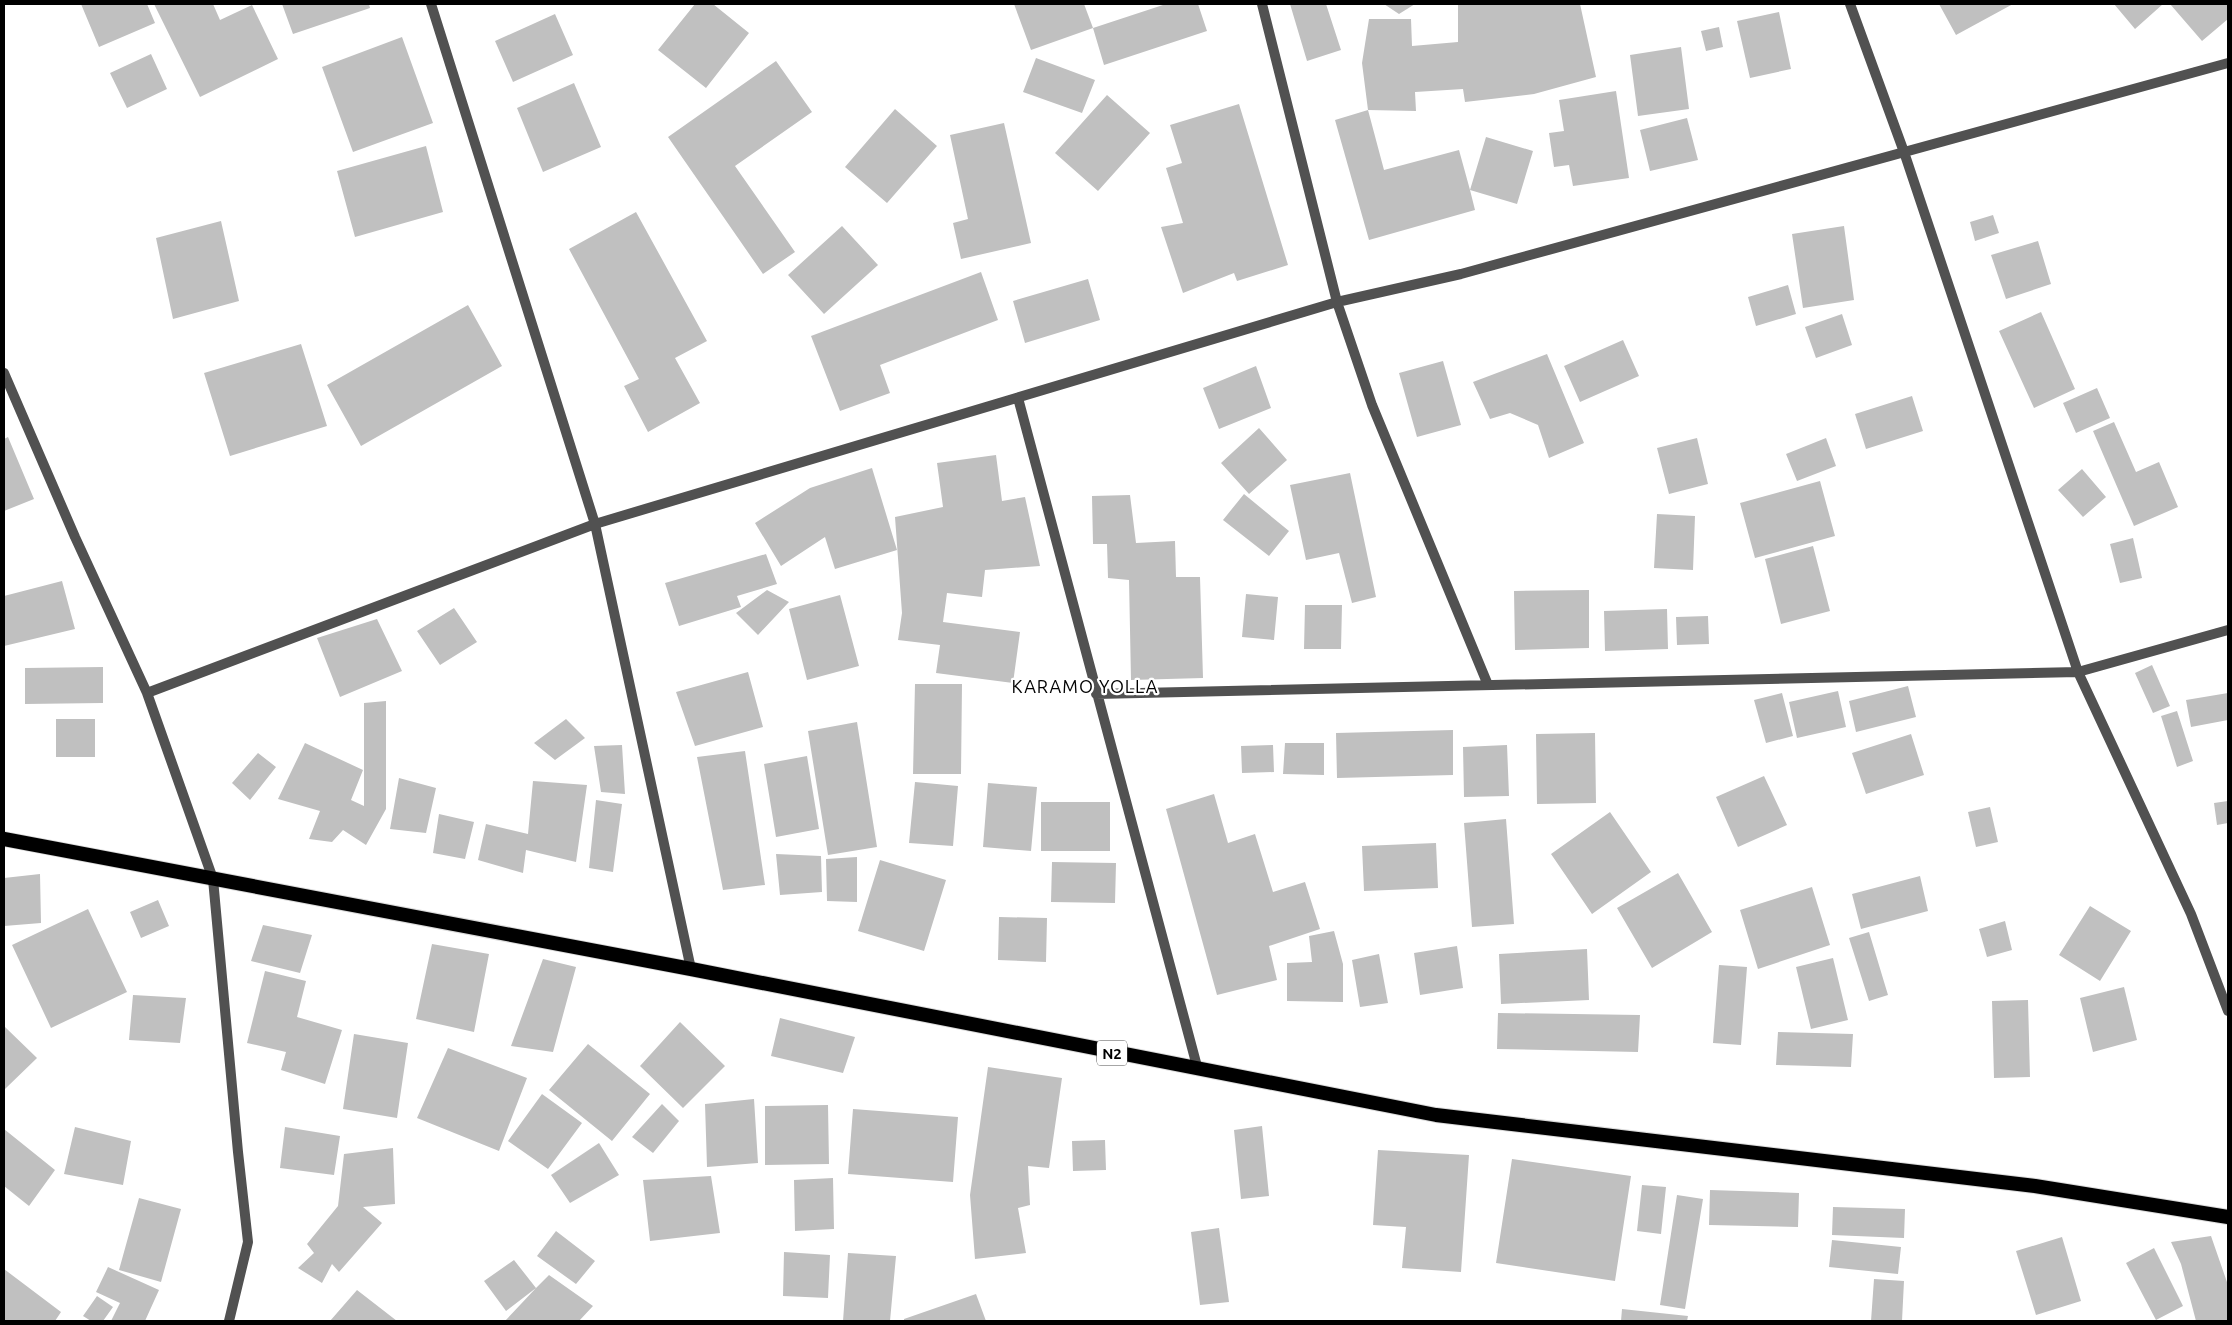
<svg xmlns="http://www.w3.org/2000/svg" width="2232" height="1325" font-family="Ubuntu,sans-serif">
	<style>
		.building { fill: #c0c0c0 }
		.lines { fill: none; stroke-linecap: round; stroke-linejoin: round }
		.trunk-casing { stroke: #dbdbdb; stroke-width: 16 }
		.minor { stroke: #515151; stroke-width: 10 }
		.trunk { stroke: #000; stroke-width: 14 }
		.labels { text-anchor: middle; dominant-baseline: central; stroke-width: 4.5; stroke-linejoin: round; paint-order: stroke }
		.shield { fill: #fff; stroke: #4c4c4c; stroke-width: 1 }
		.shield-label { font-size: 15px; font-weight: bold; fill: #000 }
		.neighbourhood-label { font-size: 18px; letter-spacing: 1px; fill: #000; stroke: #fff }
	</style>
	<rect width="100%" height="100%" fill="#fff"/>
	<path class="building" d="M 81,4 L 147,4 L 155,23 L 99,47 Z
		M 154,4 L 213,4 L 220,20 L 252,5 L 278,59 L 200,97 Z
		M 282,4 L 369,4 L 370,8 L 293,34 Z
		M 695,4 L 713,4 L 749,33 L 706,88 L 658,50 Z
		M 1014,4 L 1084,4 L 1093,28 L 1031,50 Z
		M 1166,4 L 1198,4 L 1207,31 L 1104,65 L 1093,28 Z
		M 1290,4 L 1326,4 L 1341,50 L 1307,61 Z
		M 1384,4 L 1415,4 L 1399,14 Z
		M 1458,4 L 1580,4 L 1596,77 L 1534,94 L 1465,102 L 1463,89 L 1415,92 L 1416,111 L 1368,110 L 1362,63 L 1369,19 L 1411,19 L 1412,46 L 1458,42 Z
		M 1939,4 L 2013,4 L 1956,35 Z
		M 2114,4 L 2163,4 L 2135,29 Z
		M 2170,4 L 2228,4 L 2228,19 L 2202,41 Z
		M 1779,12 L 1791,69 L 1750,78 L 1737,21 Z
		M 555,14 L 573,55 L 513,82 L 495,41 Z
		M 1719,27 L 1723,47 L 1706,51 L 1701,31 Z
		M 402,37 L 433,123 L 353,152 L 322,67 Z
		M 1681,47 L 1689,109 L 1638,116 L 1630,55 Z
		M 151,54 L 167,89 L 127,108 L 110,73 Z
		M 1036,58 L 1095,80 L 1082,113 L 1023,92 Z
		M 776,61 L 812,112 L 735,166 L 795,252 L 763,274 L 668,137 Z
		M 574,83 L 601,147 L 543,172 L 517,108 Z
		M 1616,91 L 1629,178 L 1573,186 L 1569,165 L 1554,167 L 1549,133 L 1564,131 L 1559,100 Z
		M 1107,95 L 1150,133 L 1098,191 L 1055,153 Z
		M 1239,104 L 1288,265 L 1237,281 L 1234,273 L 1183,293 L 1161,227 L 1183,223 L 1166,168 L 1182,163 L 1170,125 Z
		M 895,109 L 937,146 L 887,203 L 845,167 Z
		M 1368,110 L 1384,170 L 1459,150 L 1470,190 L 1486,137 L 1533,151 L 1517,204 L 1470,190 L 1475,210 L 1369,240 L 1335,120 Z
		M 1687,118 L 1698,160 L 1650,171 L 1640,130 Z
		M 1004,123 L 1031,243 L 961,259 L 953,223 L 968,219 L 950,135 Z
		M 426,146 L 443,212 L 355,237 L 337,171 Z
		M 636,212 L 707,341 L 675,358 L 700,403 L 648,432 L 624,386 L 639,379 L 569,249 Z
		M 1993,215 L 1999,233 L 1975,241 L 1970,222 Z
		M 221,221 L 239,301 L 173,319 L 156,238 Z
		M 842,226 L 878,265 L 824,314 L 788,275 Z
		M 1844,226 L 1854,300 L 1803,308 L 1792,234 Z
		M 2038,241 L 2051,284 L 2006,299 L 1991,255 Z
		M 981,272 L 998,320 L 880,365 L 890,393 L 840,411 L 811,336 Z
		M 1088,279 L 1100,320 L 1025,343 L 1013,301 Z
		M 1788,285 L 1796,314 L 1756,326 L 1748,297 Z
		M 468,305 L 502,366 L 361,446 L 327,385 Z
		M 2041,312 L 2075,389 L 2034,408 L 1999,331 Z
		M 1842,314 L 1852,345 L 1816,358 L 1805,327 Z
		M 1623,340 L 1639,376 L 1580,402 L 1564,366 Z
		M 301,344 L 327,426 L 230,456 L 204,373 Z
		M 1547,354 L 1584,443 L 1549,458 L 1538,425 L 1510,413 L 1490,419 L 1473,382 Z
		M 1443,361 L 1461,425 L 1417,437 L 1399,373 Z
		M 1256,366 L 1271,408 L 1219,429 L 1203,388 Z
		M 2097,388 L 2110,418 L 2076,433 L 2063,403 Z
		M 1912,396 L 1923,431 L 1866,449 L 1855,414 Z
		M 2114,422 L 2136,472 L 2159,462 L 2178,507 L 2134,526 L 2093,431 Z
		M 1259,428 L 1287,460 L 1249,494 L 1221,463 Z
		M 8,437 L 34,499 L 4,511 L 4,439 Z
		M 1697,438 L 1708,484 L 1669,494 L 1657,448 Z
		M 1826,438 L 1836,466 L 1797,481 L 1786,454 Z
		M 996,455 L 1002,501 L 1025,497 L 1040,566 L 985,570 L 982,597 L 947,593 L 943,622 L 1020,632 L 1013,683 L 936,673 L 940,645 L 898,640 L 902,613 L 895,517 L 943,507 L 937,463 Z
		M 872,468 L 897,550 L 835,569 L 825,537 L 781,566 L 755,523 L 810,488 Z
		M 2082,469 L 2106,497 L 2083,517 L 2058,490 Z
		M 1350,473 L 1376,597 L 1352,603 L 1339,553 L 1306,560 L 1290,485 Z
		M 1820,481 L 1835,536 L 1755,558 L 1740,503 Z
		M 1244,494 L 1289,531 L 1269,556 L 1223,520 Z
		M 1130,495 L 1136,543 L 1175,541 L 1176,577 L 1200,577 L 1203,678 L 1131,680 L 1129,580 L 1108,578 L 1107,544 L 1093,544 L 1092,496 Z
		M 1657,514 L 1695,516 L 1693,570 L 1654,568 Z
		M 2133,538 L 2142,578 L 2120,583 L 2110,544 Z
		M 1813,546 L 1830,611 L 1781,624 L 1765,559 Z
		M 766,554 L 777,584 L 737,596 L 741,607 L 679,626 L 665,583 Z
		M 62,581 L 75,629 L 4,646 L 4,596 Z
		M 767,590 L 789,602 L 758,635 L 736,613 Z
		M 1589,590 L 1589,648 L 1515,650 L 1514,591 Z
		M 1246,594 L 1278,597 L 1274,640 L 1242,637 Z
		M 840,595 L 859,666 L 807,680 L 789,609 Z
		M 1305,605 L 1342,605 L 1341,649 L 1304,649 Z
		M 454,608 L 477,642 L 440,665 L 417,631 Z
		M 1667,609 L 1668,649 L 1605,651 L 1604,611 Z
		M 1708,616 L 1709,644 L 1677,645 L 1676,617 Z
		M 377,619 L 402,671 L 340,697 L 317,638 Z
		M 2152,665 L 2170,706 L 2153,713 L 2135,673 Z
		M 103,667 L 103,703 L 25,704 L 25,668 Z
		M 748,672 L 763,727 L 695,746 L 676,692 Z
		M 915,684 L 962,684 L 961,774 L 913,774 Z
		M 1908,686 L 1916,717 L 1856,732 L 1849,701 Z
		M 1838,691 L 1846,727 L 1797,738 L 1789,702 Z
		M 1782,693 L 1793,736 L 1766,743 L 1754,700 Z
		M 2228,693 L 2228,720 L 2191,727 L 2186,700 Z
		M 386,701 L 386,809 L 366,845 L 343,830 L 332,842 L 309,839 L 320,811 L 278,799 L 305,743 L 363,770 L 351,800 L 364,806 L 364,703 Z
		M 2177,711 L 2193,761 L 2177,767 L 2161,716 Z
		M 56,719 L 95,719 L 95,757 L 56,757 Z
		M 566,719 L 585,738 L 555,760 L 534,743 Z
		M 857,722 L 877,847 L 828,855 L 808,731 Z
		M 1453,730 L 1453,775 L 1337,778 L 1336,733 Z
		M 1595,733 L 1596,803 L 1537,804 L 1536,734 Z
		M 1911,734 L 1924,775 L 1866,794 L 1852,753 Z
		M 1285,743 L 1324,743 L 1324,775 L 1283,774 Z
		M 622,745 L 625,794 L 601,792 L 594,746 Z
		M 1273,745 L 1274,772 L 1242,773 L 1241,746 Z
		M 1507,745 L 1509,796 L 1464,797 L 1463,747 Z
		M 745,751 L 765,885 L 723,890 L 697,757 Z
		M 258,753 L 276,767 L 250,800 L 232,783 Z
		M 807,756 L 819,829 L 776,837 L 764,764 Z
		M 1764,776 L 1787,825 L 1738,847 L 1716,797 Z
		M 399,778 L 436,788 L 426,833 L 390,829 Z
		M 533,781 L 587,785 L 576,862 L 526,850 L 523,873 L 478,860 L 486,824 L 528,834 Z
		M 915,782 L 958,786 L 953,846 L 909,843 Z
		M 988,783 L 1037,787 L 1031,851 L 983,847 Z
		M 1214,794 L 1228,843 L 1255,834 L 1273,892 L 1305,882 L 1320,929 L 1269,946 L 1277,980 L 1217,995 L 1166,809 Z
		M 596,800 L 622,804 L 613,872 L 589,868 Z
		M 2228,801 L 2228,823 L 2217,825 L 2214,803 Z
		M 1041,802 L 1110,802 L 1110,851 L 1041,851 Z
		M 1990,807 L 1998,842 L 1976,847 L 1968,812 Z
		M 1610,812 L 1651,872 L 1592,914 L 1551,854 Z
		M 439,814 L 474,822 L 465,859 L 433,853 Z
		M 1506,819 L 1514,924 L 1472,927 L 1464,823 Z
		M 1436,843 L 1438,888 L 1364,891 L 1362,846 Z
		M 776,854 L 821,856 L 822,892 L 780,895 Z
		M 857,857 L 857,902 L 827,901 L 826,859 Z
		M 880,860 L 946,880 L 924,951 L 858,931 Z
		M 1052,862 L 1116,863 L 1115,903 L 1051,902 Z
		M 1678,873 L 1712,932 L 1652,968 L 1617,908 Z
		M 40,874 L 41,923 L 4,926 L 4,878 Z
		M 1920,876 L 1928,911 L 1861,929 L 1852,894 Z
		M 1812,887 L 1830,945 L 1758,969 L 1740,910 Z
		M 158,900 L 169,926 L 141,938 L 130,912 Z
		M 2090,906 L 2131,931 L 2100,981 L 2059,955 Z
		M 88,909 L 127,992 L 51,1028 L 12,945 Z
		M 999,917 L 1047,918 L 1046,962 L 998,960 Z
		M 2005,921 L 2012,950 L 1987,957 L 1979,929 Z
		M 263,925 L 312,935 L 300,973 L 251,961 Z
		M 1334,931 L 1343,964 L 1343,1002 L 1287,1001 L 1287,963 L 1312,962 L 1309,936 Z
		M 1869,932 L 1888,995 L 1869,1001 L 1849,938 Z
		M 432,944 L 489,954 L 474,1032 L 416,1019 Z
		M 1457,946 L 1463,988 L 1420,995 L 1414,953 Z
		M 1587,949 L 1589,1000 L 1501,1004 L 1499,954 Z
		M 1379,954 L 1388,1003 L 1360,1007 L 1352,960 Z
		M 1833,958 L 1848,1020 L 1811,1029 L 1796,967 Z
		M 543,959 L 576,967 L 553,1052 L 511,1046 Z
		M 1719,965 L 1747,967 L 1741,1045 L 1713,1043 Z
		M 265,971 L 306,981 L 297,1017 L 342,1030 L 325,1084 L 281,1070 L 286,1052 L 247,1043 Z
		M 2124,987 L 2137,1040 L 2093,1052 L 2080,998 Z
		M 133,995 L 186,998 L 180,1043 L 129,1040 Z
		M 2028,1000 L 2030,1077 L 1994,1078 L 1992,1001 Z
		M 1498,1013 L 1640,1015 L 1638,1052 L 1497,1049 Z
		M 780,1018 L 855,1037 L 843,1073 L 771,1056 Z
		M 680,1022 L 725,1066 L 683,1108 L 640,1066 Z
		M 4,1026 L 37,1058 L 4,1090 Z
		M 1778,1032 L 1853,1034 L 1851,1067 L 1776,1065 Z
		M 354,1034 L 408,1043 L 397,1118 L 343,1109 Z
		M 588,1044 L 650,1094 L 612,1141 L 549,1090 Z
		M 448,1048 L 527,1078 L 499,1151 L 417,1118 Z
		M 988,1067 L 1062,1078 L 1049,1168 L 1028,1166 L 1030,1205 L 1018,1208 L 1026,1253 L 975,1259 L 970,1195 Z
		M 542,1094 L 582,1123 L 548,1169 L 508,1141 Z
		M 754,1099 L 758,1163 L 707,1167 L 705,1104 Z
		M 662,1104 L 679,1121 L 653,1153 L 632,1137 Z
		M 828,1105 L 829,1164 L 765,1165 L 765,1106 Z
		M 853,1109 L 958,1117 L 953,1182 L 848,1174 Z
		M 1262,1126 L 1269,1196 L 1241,1199 L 1234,1130 Z
		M 75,1127 L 131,1141 L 123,1185 L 64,1174 Z
		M 285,1127 L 340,1136 L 334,1175 L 280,1168 Z
		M 4,1129 L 55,1170 L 29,1206 L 4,1186 Z
		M 1105,1140 L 1106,1170 L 1073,1171 L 1072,1141 Z
		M 599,1143 L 619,1175 L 570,1203 L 551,1175 Z
		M 393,1148 L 395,1204 L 363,1207 L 382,1223 L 339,1272 L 332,1264 L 322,1283 L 298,1268 L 314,1253 L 307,1244 L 338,1206 L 344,1154 Z
		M 1378,1150 L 1469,1155 L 1461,1272 L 1402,1268 L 1406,1227 L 1373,1225 Z
		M 1512,1159 L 1631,1176 L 1615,1281 L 1496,1263 Z
		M 711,1176 L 720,1233 L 650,1241 L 643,1180 Z
		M 833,1178 L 834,1229 L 795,1231 L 794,1180 Z
		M 1642,1185 L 1666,1187 L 1661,1234 L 1637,1231 Z
		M 1710,1190 L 1799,1193 L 1798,1227 L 1709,1225 Z
		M 1677,1195 L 1703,1199 L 1685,1309 L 1660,1305 Z
		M 139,1198 L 181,1209 L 161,1282 L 119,1270 Z
		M 1833,1207 L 1905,1209 L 1904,1238 L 1832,1235 Z
		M 1219,1228 L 1229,1302 L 1200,1305 L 1191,1232 Z
		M 556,1231 L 595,1261 L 576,1284 L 537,1256 Z
		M 2211,1236 L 2228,1285 L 2228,1321 L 2196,1321 L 2181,1264 L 2171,1242 Z
		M 2062,1237 L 2081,1301 L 2036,1315 L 2016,1251 Z
		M 1832,1240 L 1901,1247 L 1898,1274 L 1829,1267 Z
		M 2154,1248 L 2183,1306 L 2156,1320 L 2126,1263 Z
		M 784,1252 L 830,1255 L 828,1298 L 783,1296 Z
		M 848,1253 L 896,1256 L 890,1321 L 843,1321 Z
		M 514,1260 L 536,1288 L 549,1275 L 593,1306 L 579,1321 L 505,1321 L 536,1288 L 506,1311 L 484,1281 Z
		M 108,1267 L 159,1290 L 145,1321 L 111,1321 L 120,1303 L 96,1292 Z
		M 4,1269 L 61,1312 L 55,1321 L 4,1321 Z
		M 1874,1279 L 1904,1281 L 1902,1321 L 1871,1321 Z
		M 357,1290 L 397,1321 L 330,1321 Z
		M 976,1294 L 986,1321 L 904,1321 L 904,1319 Z
		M 97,1296 L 113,1307 L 103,1321 L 91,1321 L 83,1316 Z
		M 1622,1309 L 1688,1316 L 1687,1321 L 1621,1321 Z"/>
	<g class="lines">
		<defs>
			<path id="trunk" d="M 4,839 L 691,969 L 1436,1115 L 2035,1186 L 2228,1217"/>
		</defs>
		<use href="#trunk" class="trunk-casing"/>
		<path class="minor" d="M 431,4 L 595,524 L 691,969
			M 1262,4 L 1337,302 L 1372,405 L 1488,685
			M 1850,4 L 1904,152 L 2078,672 L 2191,914 L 2228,1011
			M 4,373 L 75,537 L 147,693 L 213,879 L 238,1152 L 248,1242 L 229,1321
			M 1018,398 L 1198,1070
			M 147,693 L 595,524 L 1337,302 L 1461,274 L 2228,63
			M 1096,694 L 2078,672 L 2228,630"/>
		<use href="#trunk" class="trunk"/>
	</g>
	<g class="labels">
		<rect class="shield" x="1097" y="1040.5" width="30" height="25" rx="4"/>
		<g class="shield-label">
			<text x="1112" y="1053">N2</text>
		</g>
		<g class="neighbourhood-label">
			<text x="1085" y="686">KARAMO YOLLA</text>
		</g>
	</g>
	<rect width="2232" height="1325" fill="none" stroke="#000000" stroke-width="10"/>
</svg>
